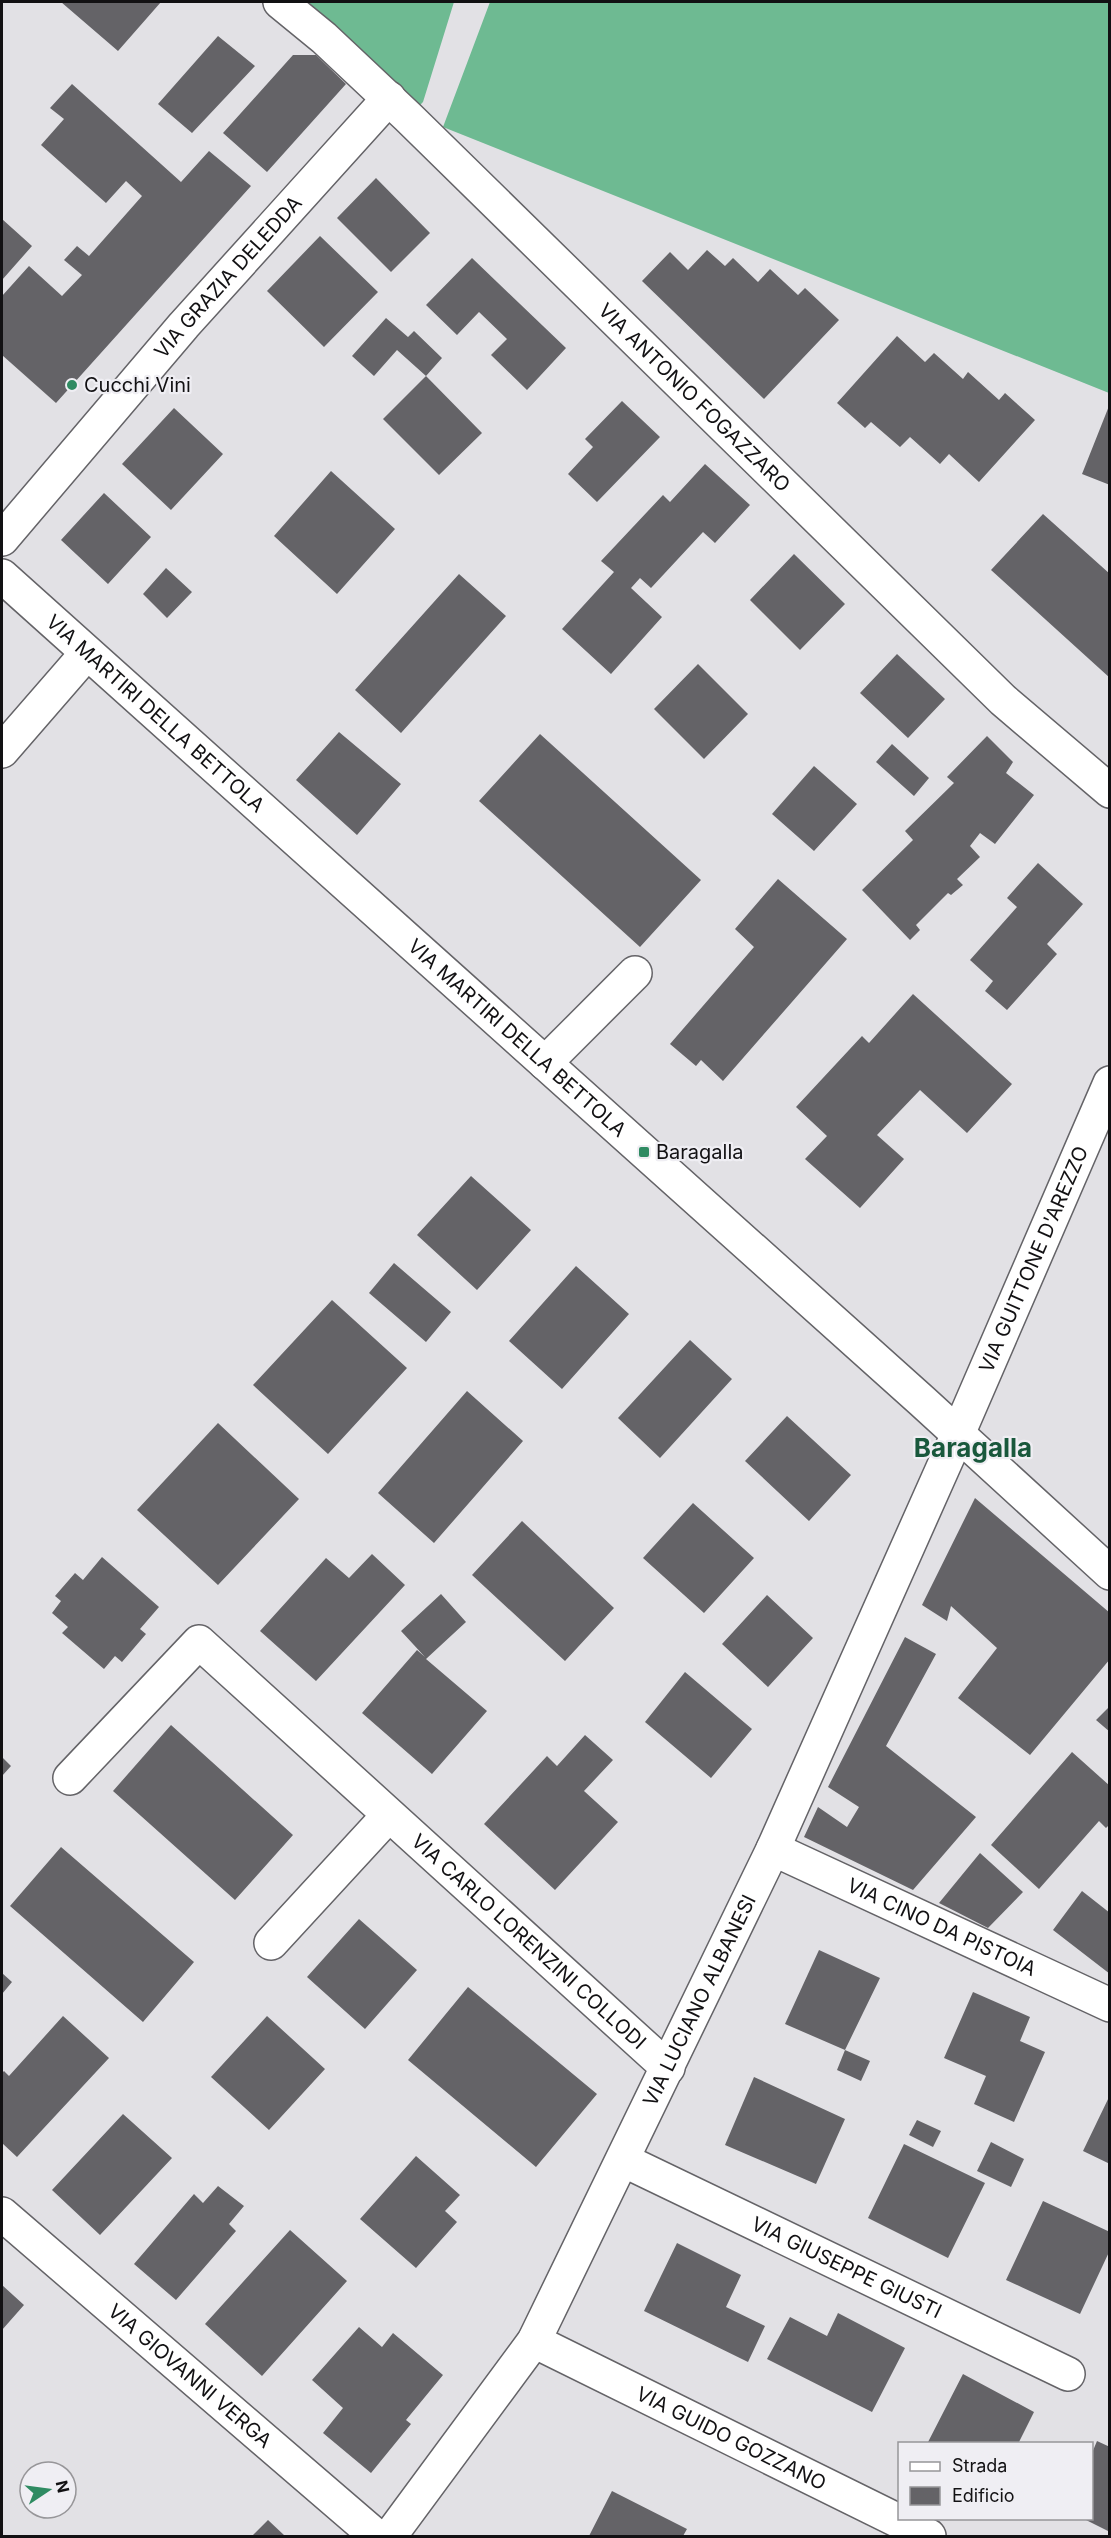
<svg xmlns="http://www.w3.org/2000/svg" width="1111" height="2538" font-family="Inter,sans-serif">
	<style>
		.forest { fill: #6eba92 }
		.building { fill: #646367 }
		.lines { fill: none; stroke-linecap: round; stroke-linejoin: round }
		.minor-casing { stroke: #646367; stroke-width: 36 }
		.major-casing { stroke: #646367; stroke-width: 36 }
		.minor { stroke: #fff; stroke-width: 33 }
		.major { stroke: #fff; stroke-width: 33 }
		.poi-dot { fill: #2f8b62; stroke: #efeef3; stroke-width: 2 }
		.labels { text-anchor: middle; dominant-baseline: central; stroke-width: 4.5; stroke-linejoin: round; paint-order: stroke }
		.street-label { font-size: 20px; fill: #121113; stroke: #efeef3 }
		.poi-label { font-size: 20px; fill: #121113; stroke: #efeef3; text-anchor: start }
		.district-label { font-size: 26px; font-weight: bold; fill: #19583c; stroke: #efeef3 }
	</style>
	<rect width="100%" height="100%" fill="#e2e1e5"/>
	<path class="forest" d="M 279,2 L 454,2 L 423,102 L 408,117 Z
		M 490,2 L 1109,2 L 1109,393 L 443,127 Z"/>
	<path class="building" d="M 61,2 L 161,2 L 118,51 Z
		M 218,36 L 255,66 L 192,133 L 158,104 Z
		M 293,55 L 316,55 L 346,84 L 267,172 L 223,133 Z
		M 72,84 L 181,182 L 209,151 L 251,186 L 56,403 L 2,355 L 2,296 L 29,266 L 62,296 L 82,275 L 64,260 L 77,246 L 89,256 L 142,196 L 126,181 L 106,203 L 41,145 L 64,119 L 50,108 Z
		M 376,178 L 430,233 L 391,272 L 337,218 Z
		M 2,219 L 32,246 L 2,280 Z
		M 320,236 L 378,292 L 324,347 L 267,291 Z
		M 707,250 L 725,266 L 733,258 L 758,282 L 770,269 L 798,295 L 805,288 L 839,320 L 764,399 L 642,281 L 670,252 L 688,270 Z
		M 472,258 L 566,348 L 527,390 L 491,355 L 507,339 L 479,312 L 457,335 L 426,305 Z
		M 386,318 L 408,337 L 414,331 L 442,358 L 426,376 L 482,433 L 439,475 L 383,419 L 426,376 L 397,350 L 374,376 L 352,356 Z
		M 897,336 L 925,362 L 934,353 L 963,379 L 968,372 L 999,400 L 1005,393 L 1035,420 L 979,482 L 949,454 L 940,464 L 910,437 L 900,447 L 871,422 L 865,428 L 837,403 Z
		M 622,401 L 660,437 L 597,502 L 568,474 L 593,447 L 585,439 Z
		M 1109,406 L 1110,406 L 1110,485 L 1082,474 Z
		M 174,408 L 223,454 L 171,510 L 122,464 Z
		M 705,464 L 750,505 L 715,543 L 703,532 L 651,588 L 640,578 L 631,588 L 662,617 L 611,674 L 562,629 L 614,572 L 601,561 L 663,495 L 670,502 Z
		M 331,471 L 395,529 L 337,594 L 274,536 Z
		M 104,493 L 151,537 L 108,584 L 61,540 Z
		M 1043,514 L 1110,574 L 1110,678 L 991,570 Z
		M 794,554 L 845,604 L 800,650 L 750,600 Z
		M 166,568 L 192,592 L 167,618 L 143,594 Z
		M 459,574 L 506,616 L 401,733 L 355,690 Z
		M 897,654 L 945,699 L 908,738 L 860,693 Z
		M 698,664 L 748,714 L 704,759 L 654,709 Z
		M 339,732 L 401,784 L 357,835 L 296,780 Z
		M 540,734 L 701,880 L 640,947 L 479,801 Z
		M 987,736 L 1013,762 L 1006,773 L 1034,795 L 995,844 L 980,833 L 970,846 L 980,857 L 957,879 L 963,885 L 951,895 L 948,893 L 916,925 L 920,930 L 910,940 L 862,890 L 913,840 L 905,831 L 954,783 L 947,777 Z
		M 892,744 L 929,778 L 914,796 L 876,762 Z
		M 814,766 L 857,804 L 814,851 L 772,814 Z
		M 1038,863 L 1083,904 L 1047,944 L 1057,954 L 1007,1010 L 985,991 L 993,981 L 970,960 L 1017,907 L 1007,898 Z
		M 778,879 L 847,939 L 723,1081 L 701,1060 L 696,1066 L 670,1044 L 754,947 L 735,929 Z
		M 913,994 L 1012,1084 L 967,1133 L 920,1090 L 877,1135 L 904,1159 L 860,1208 L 805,1159 L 827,1136 L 796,1107 L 862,1036 L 869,1043 Z
		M 471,1176 L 531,1230 L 477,1290 L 417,1235 Z
		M 394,1263 L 451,1312 L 426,1342 L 369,1293 Z
		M 576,1266 L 629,1314 L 562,1389 L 509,1341 Z
		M 332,1300 L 407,1368 L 328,1454 L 253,1385 Z
		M 690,1340 L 732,1379 L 660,1458 L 618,1418 Z
		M 467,1391 L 523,1441 L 434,1543 L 378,1493 Z
		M 787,1416 L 851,1475 L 809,1521 L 745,1461 Z
		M 218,1423 L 299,1499 L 218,1585 L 137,1510 Z
		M 975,1498 L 1110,1613 L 1110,1659 L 1030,1755 L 958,1698 L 997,1648 L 951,1606 L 947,1621 L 922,1605 Z
		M 693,1503 L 754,1558 L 704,1613 L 643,1558 Z
		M 522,1521 L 614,1608 L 565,1661 L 472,1575 Z
		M 372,1554 L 405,1585 L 316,1681 L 260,1631 L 326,1558 L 349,1578 Z
		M 102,1557 L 159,1607 L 140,1629 L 146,1634 L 122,1662 L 115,1656 L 104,1669 L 62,1633 L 68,1627 L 52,1613 L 61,1601 L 55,1596 L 75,1573 L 83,1580 Z
		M 441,1594 L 466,1622 L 426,1659 L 487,1711 L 432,1774 L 362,1713 L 417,1650 L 425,1657 L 401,1631 Z
		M 767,1595 L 813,1638 L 768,1687 L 722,1644 Z
		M 905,1637 L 936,1654 L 886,1746 L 976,1817 L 913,1890 L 804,1837 L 818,1807 L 847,1827 L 859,1807 L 828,1787 Z
		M 685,1672 L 752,1729 L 711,1778 L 645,1722 Z
		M 1110,1706 L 1110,1732 L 1096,1720 Z
		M 171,1725 L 293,1835 L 235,1900 L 113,1791 Z
		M 585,1735 L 613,1760 L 584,1791 L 618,1822 L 555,1890 L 484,1824 L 547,1756 L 557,1766 Z
		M 1072,1752 L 1110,1786 L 1110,1824 L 1106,1828 L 1099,1821 L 1039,1889 L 991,1845 Z
		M 2,1757 L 11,1766 L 2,1776 Z
		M 61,1847 L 194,1962 L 143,2022 L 10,1906 Z
		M 980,1853 L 1023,1892 L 988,1928 L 939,1903 Z
		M 1082,1891 L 1110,1913 L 1110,1974 L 1053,1930 Z
		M 359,1919 L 417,1970 L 365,2029 L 307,1977 Z
		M 819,1950 L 880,1978 L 845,2050 L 870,2061 L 861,2081 L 837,2070 L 845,2050 L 785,2024 Z
		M 2,1973 L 12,1982 L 2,1994 Z
		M 468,1987 L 597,2094 L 536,2167 L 408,2060 Z
		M 973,1992 L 1030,2017 L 1020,2041 L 1045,2052 L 1014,2122 L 974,2104 L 986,2076 L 944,2058 Z
		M 63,2016 L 109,2058 L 17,2157 L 2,2143 L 2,2073 L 4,2071 L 9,2076 Z
		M 267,2016 L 325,2069 L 269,2130 L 211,2077 Z
		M 754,2077 L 845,2119 L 816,2184 L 725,2145 Z
		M 1110,2095 L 1110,2164 L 1083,2151 Z
		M 123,2114 L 172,2158 L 100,2235 L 52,2190 Z
		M 917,2120 L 941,2131 L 933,2147 L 909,2135 Z
		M 991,2142 L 1024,2159 L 1011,2187 L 977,2171 Z
		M 904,2144 L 985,2183 L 948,2258 L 868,2218 Z
		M 416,2156 L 460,2195 L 445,2211 L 457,2222 L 416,2268 L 360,2219 Z
		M 218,2186 L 244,2206 L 229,2224 L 236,2231 L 176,2300 L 134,2264 L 194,2194 L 203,2203 Z
		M 1043,2201 L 1110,2232 L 1110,2250 L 1080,2314 L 1006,2280 Z
		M 290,2230 L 347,2281 L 262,2376 L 205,2324 Z
		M 677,2243 L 741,2275 L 726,2307 L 765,2326 L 748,2362 L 644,2311 Z
		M 2,2285 L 24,2305 L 2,2330 Z
		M 838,2313 L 905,2348 L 872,2412 L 767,2359 L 790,2317 L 827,2336 Z
		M 359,2327 L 382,2347 L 393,2333 L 443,2375 L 406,2420 L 411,2424 L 371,2473 L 323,2433 L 343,2408 L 312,2380 Z
		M 963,2374 L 1034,2412 L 1018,2444 L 927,2444 Z
		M 1097,2441 L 1110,2447 L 1110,2532 L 1082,2518 L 1092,2518 L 1092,2453 Z
		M 612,2491 L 687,2529 L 683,2536 L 589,2536 Z
		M 268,2520 L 285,2536 L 252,2536 Z"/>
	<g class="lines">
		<defs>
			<g id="minor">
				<path id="s1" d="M 280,2 L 324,38 L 408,117 L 1003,700 L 1110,791"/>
				<path id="s2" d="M 2,539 L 184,325 L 389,98"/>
				<path d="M 2,751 L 87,653"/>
				<path d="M 545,1063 L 635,973"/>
				<path id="s3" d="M 70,1778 L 199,1642 L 668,2068"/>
				<path id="s4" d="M 773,1849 L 1110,2005"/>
				<path d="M 271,1943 L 388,1816"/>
				<path id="s5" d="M 623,2160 L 1068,2374"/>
				<path id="s6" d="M 2,2214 L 376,2536"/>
				<path id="s7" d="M 534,2341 L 929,2536"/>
				<path id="s8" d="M 390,2536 L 534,2341 L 773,1849 L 958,1434 L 1110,1083"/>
			</g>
			<g id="major">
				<path id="s9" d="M 2,576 L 922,1401 L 1110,1573"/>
			</g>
		</defs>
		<use href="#minor" class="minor-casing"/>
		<use href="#major" class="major-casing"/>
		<use href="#minor" class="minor"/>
		<use href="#major" class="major"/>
	</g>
	<g class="poi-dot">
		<circle cx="72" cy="385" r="6"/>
		<rect x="638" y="1146" width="12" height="12" rx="3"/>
	</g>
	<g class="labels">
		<g class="street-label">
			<text stroke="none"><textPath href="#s2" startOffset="346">VIA GRAZIA DELEDDA</textPath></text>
			<text stroke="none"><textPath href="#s1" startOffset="573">VIA ANTONIO FOGAZZARO</textPath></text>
			<text stroke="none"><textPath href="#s9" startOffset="206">VIA MARTIRI DELLA BETTOLA</textPath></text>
			<text stroke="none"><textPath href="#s9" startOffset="692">VIA MARTIRI DELLA BETTOLA</textPath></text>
			<text stroke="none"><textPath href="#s8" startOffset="1434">VIA GUITTONE D'AREZZO</textPath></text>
			<text stroke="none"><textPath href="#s4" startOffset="186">VIA CINO DA PISTOIA</textPath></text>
			<text stroke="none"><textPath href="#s3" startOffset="633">VIA CARLO LORENZINI COLLODI</textPath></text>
			<text stroke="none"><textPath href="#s8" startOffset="621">VIA LUCIANO ALBANESI</textPath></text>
			<text stroke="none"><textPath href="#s5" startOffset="248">VIA GIUSEPPE GIUSTI</textPath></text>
			<text stroke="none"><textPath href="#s6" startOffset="248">VIA GIOVANNI VERGA</textPath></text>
			<text stroke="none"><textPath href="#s7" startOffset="220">VIA GUIDO GOZZANO</textPath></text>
		</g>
		<g class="poi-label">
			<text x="84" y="385">Cucchi Vini</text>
			<text x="656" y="1152">Baragalla</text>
		</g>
		<g class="district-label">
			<text x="973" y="1447">Baragalla</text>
		</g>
	</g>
	<rect width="1111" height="2538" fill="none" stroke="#121113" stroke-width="6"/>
	<rect x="898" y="2442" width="195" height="78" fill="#efeef3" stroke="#979699" stroke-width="1.5"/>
	<rect x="910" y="2462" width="30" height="9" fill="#ffffff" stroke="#979699" stroke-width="1.5"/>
	<text x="952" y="2472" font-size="18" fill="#121113">Strada</text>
	<rect x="910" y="2487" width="30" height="18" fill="#646367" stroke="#979699" stroke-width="1.5"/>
	<text x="952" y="2502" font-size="18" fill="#121113">Edificio</text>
	<g transform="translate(48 2490) rotate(77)"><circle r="28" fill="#efeef3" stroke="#979699" stroke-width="1.5"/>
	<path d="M0-4.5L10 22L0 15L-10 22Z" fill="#2f8b62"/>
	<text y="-9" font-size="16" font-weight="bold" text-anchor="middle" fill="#121113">N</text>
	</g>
</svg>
